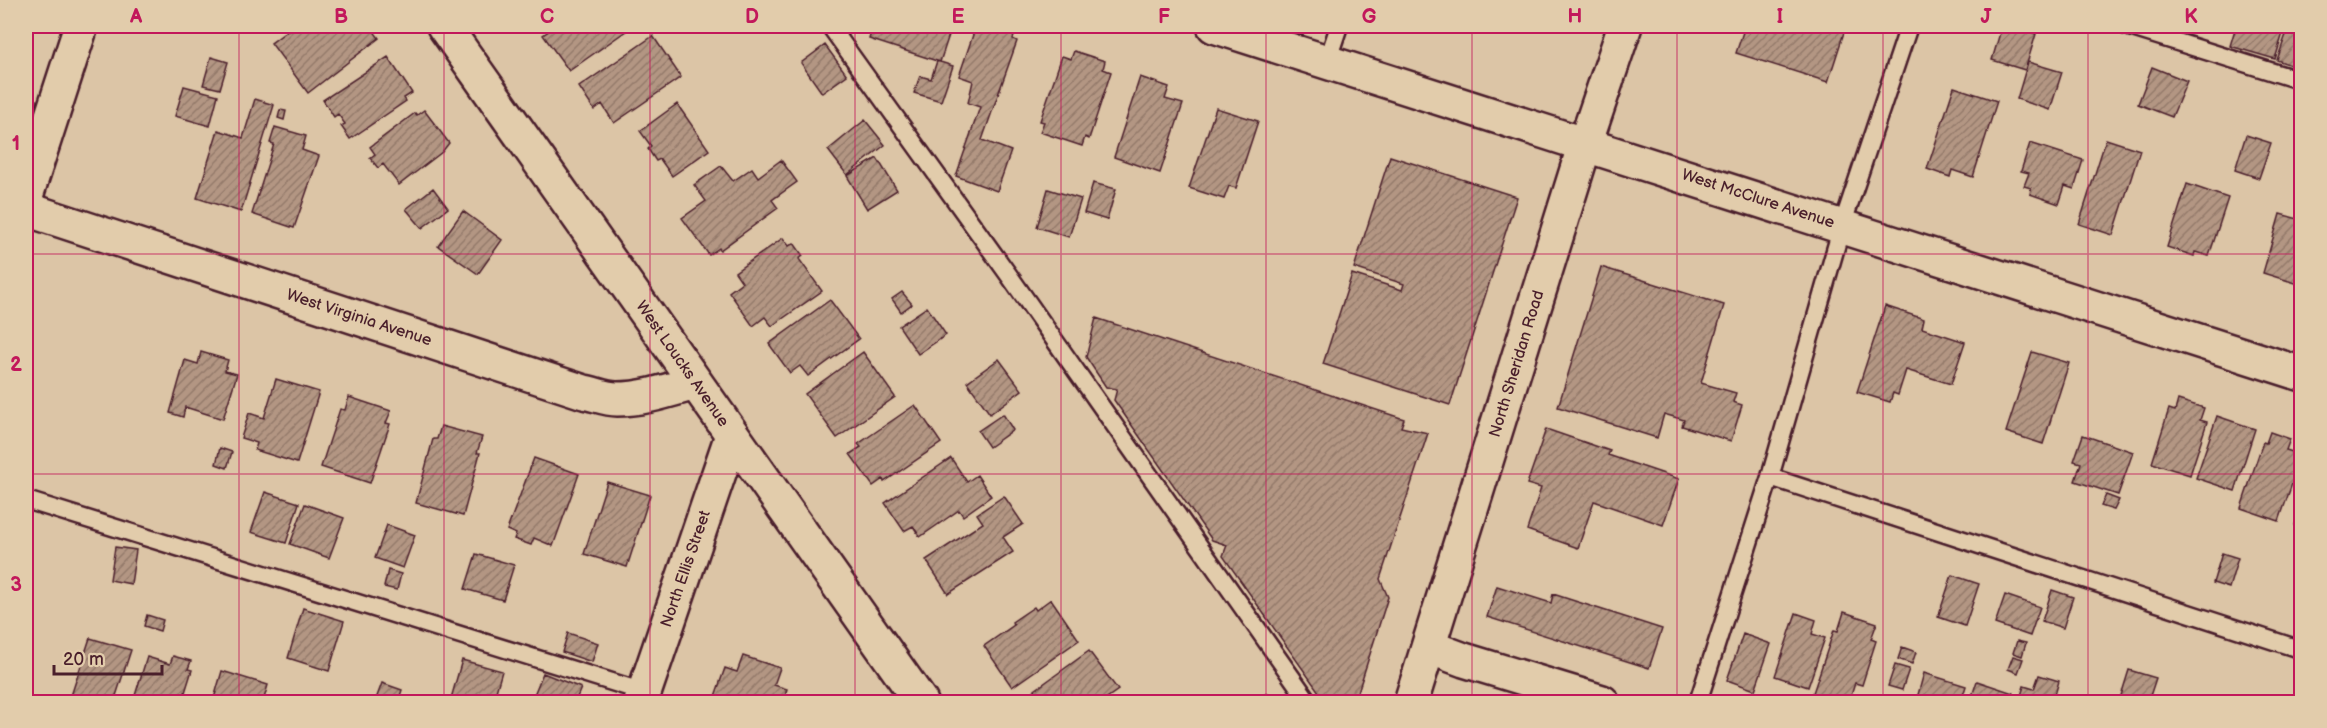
<svg xmlns="http://www.w3.org/2000/svg" width="2327" height="728" font-family="'Balsamiq Sans',sans-serif">
	<style>
		.building { fill: url(#building-hatch); stroke: #4a1f2b; stroke-width: 1.5 }
		.lines { fill: none; stroke-linecap: round; stroke-linejoin: round }
		.service-casing { stroke: #4a1f2b; stroke-width: 21 }
		.minor-casing { stroke: #4a1f2b; stroke-width: 38 }
		.tertiary-casing { stroke: #4a1f2b; stroke-width: 38 }
		.secondary-casing { stroke: #4a1f2b; stroke-width: 38 }
		.service { stroke: #e2ccab; stroke-width: 16 }
		.minor { stroke: #e2ccab; stroke-width: 33 }
		.tertiary { stroke: #e2ccab; stroke-width: 33 }
		.secondary { stroke: #e2ccab; stroke-width: 33 }
		.grid { fill: none; stroke: #c2185b; stroke-width: 1.5; stroke-opacity: 0.55 }
		.labels { text-anchor: middle; dominant-baseline: central; stroke-width: 4.5; stroke-linejoin: round; paint-order: stroke }
		.street-label { font-size: 16px; fill: #4a1f2b; stroke: #e2ccab }
		.neatline { fill: none; stroke: #c2185b; stroke-width: 2 }
		.grid-label { font-size: 20px; text-anchor: middle; font-weight: bold; fill: #c2185b }
	</style>
	<defs>
		<pattern id="building-hatch" width="6" height="6" patternUnits="userSpaceOnUse" patternTransform="scale(1.5)"><rect width="6" height="6" fill="#b39683"/><path d="M-1 1l2-2M0 6l6-6M5 7l2-2" fill="none" stroke="#947a6b"/></pattern>
	</defs>
	<rect width="100%" height="100%" fill="#dcc5a6"/>
	<filter id="ink" filterUnits="userSpaceOnUse"><feTurbulence type="fractalNoise" baseFrequency=".0167" numOctaves="2"/><feDisplacementMap in="SourceGraphic" scale="12" xChannelSelector="R" yChannelSelector="G"/><feConvolveMatrix kernelMatrix="1 2 1 2 8 2 1 2 1" color-interpolation-filters="sRGB"/></filter>
	<g filter="url(#ink)">
		<path class="building" d="M 294,26 L 370,26 L 379,38 L 308,93 L 271,43 Z
			M 556,26 L 633,26 L 569,71 L 543,35 Z
			M 873,26 L 952,26 L 940,62 L 869,39 Z
			M 976,26 L 1009,26 L 1017,28 L 1013,39 L 1017,41 L 982,140 L 1011,151 L 997,191 L 956,176 L 980,107 L 968,103 L 973,81 L 959,76 Z
			M 1745,26 L 1846,26 L 1828,82 L 1736,53 Z
			M 2002,26 L 2026,26 L 2025,30 L 2036,34 L 2025,70 L 1992,60 Z
			M 2236,26 L 2271,26 L 2270,29 L 2283,33 L 2275,59 L 2230,46 Z
			M 2289,26 L 2302,28 L 2302,69 L 2277,60 Z
			M 653,36 L 681,77 L 614,123 L 602,104 L 594,110 L 579,87 Z
			M 825,45 L 847,75 L 822,93 L 801,63 Z
			M 1074,51 L 1105,61 L 1103,69 L 1111,72 L 1089,139 L 1085,137 L 1082,146 L 1040,132 L 1044,122 L 1040,121 L 1062,56 L 1071,59 Z
			M 211,57 L 228,62 L 220,89 L 203,85 Z
			M 388,57 L 412,93 L 404,98 L 406,101 L 350,139 L 341,126 L 345,124 L 338,114 L 334,117 L 323,100 Z
			M 937,61 L 953,66 L 941,101 L 914,93 L 920,76 L 931,79 Z
			M 2028,62 L 2062,72 L 2050,110 L 2017,99 Z
			M 2152,67 L 2187,81 L 2172,117 L 2138,104 Z
			M 1140,77 L 1169,87 L 1165,99 L 1183,104 L 1160,173 L 1114,157 Z
			M 184,86 L 218,95 L 210,126 L 175,116 Z
			M 1954,87 L 1997,101 L 1973,177 L 1952,170 L 1950,177 L 1927,169 Z
			M 255,99 L 274,105 L 241,212 L 197,198 L 218,130 L 243,138 Z
			M 677,104 L 709,150 L 672,176 L 660,159 L 656,161 L 648,149 L 651,146 L 640,131 Z
			M 1216,108 L 1258,121 L 1236,188 L 1229,186 L 1224,199 L 1189,188 Z
			M 280,110 L 286,111 L 284,120 L 278,118 Z
			M 424,110 L 449,143 L 442,152 L 399,185 L 383,164 L 378,168 L 370,158 L 375,154 L 370,147 L 415,113 L 417,115 Z
			M 865,120 L 885,145 L 847,175 L 828,150 Z
			M 275,127 L 306,136 L 302,150 L 319,156 L 294,228 L 252,214 L 274,144 L 270,143 Z
			M 2246,135 L 2271,143 L 2259,178 L 2235,170 Z
			M 2302,137 L 2302,158 L 2295,155 Z
			M 2106,139 L 2140,150 L 2113,235 L 2079,224 Z
			M 2030,143 L 2083,160 L 2074,189 L 2065,186 L 2059,204 L 2030,194 L 2031,188 L 2024,186 L 2029,173 L 2021,171 Z
			M 1390,156 L 1517,197 L 1450,405 L 1323,364 L 1352,274 L 1402,290 L 1404,284 L 1354,268 Z
			M 877,158 L 897,190 L 867,209 L 847,176 Z
			M 781,160 L 797,182 L 772,200 L 778,208 L 720,250 L 719,248 L 709,255 L 682,218 L 706,201 L 694,185 L 721,166 L 733,181 L 752,168 L 758,177 Z
			M 1093,183 L 1116,189 L 1107,220 L 1084,213 Z
			M 2187,184 L 2228,198 L 2209,256 L 2195,252 L 2194,256 L 2167,247 Z
			M 433,188 L 448,208 L 422,228 L 406,209 Z
			M 1048,189 L 1081,199 L 1069,237 L 1037,227 Z
			M 463,211 L 502,240 L 478,274 L 438,246 Z
			M 2280,214 L 2302,220 L 2302,285 L 2263,273 Z
			M 783,238 L 789,246 L 794,243 L 803,256 L 799,259 L 822,291 L 772,326 L 765,317 L 753,326 L 729,292 L 742,282 L 735,272 Z
			M 1601,267 L 1724,305 L 1701,383 L 1736,393 L 1733,402 L 1742,405 L 1731,441 L 1682,426 L 1684,420 L 1664,414 L 1657,438 L 1558,407 Z
			M 902,292 L 912,304 L 901,312 L 892,299 Z
			M 830,300 L 859,339 L 808,376 L 800,366 L 790,373 L 769,344 Z
			M 1885,306 L 1924,319 L 1922,328 L 1965,342 L 1951,384 L 1906,370 L 1898,395 L 1893,393 L 1890,402 L 1857,392 Z
			M 927,307 L 946,335 L 918,354 L 899,326 Z
			M 1096,318 L 1404,419 L 1401,427 L 1428,433 L 1380,579 L 1388,597 L 1358,692 L 1343,702 L 1326,702 L 1223,556 L 1227,545 L 1212,540 L 1114,400 L 1117,389 L 1106,387 L 1086,357 Z
			M 201,352 L 228,360 L 225,371 L 237,374 L 223,419 L 185,407 L 183,417 L 170,413 L 185,360 L 198,364 Z
			M 863,352 L 895,397 L 837,438 L 805,394 Z
			M 2032,352 L 2069,363 L 2043,444 L 2006,432 Z
			M 999,359 L 1022,390 L 990,414 L 967,382 Z
			M 276,379 L 319,392 L 297,463 L 255,450 L 257,443 L 241,438 L 249,413 L 264,418 Z
			M 349,397 L 391,411 L 386,423 L 390,424 L 370,483 L 321,467 L 340,409 L 345,410 Z
			M 2178,400 L 2204,408 L 2200,420 L 2207,422 L 2190,475 L 2152,463 L 2169,409 L 2175,411 Z
			M 915,405 L 941,443 L 884,482 L 883,479 L 873,486 L 850,454 L 861,447 L 858,444 Z
			M 1003,414 L 1013,430 L 989,447 L 978,431 Z
			M 2217,416 L 2255,429 L 2235,491 L 2196,478 Z
			M 441,426 L 482,437 L 477,453 L 480,453 L 463,516 L 416,503 L 433,439 L 437,439 Z
			M 1546,429 L 1610,451 L 1608,455 L 1679,479 L 1663,525 L 1594,501 L 1578,548 L 1527,530 L 1541,488 L 1527,484 Z
			M 2270,432 L 2290,439 L 2286,450 L 2302,455 L 2279,521 L 2241,508 L 2263,442 L 2266,443 Z
			M 2083,435 L 2133,452 L 2118,495 L 2075,481 L 2081,463 L 2074,461 Z
			M 220,448 L 232,452 L 227,468 L 216,464 Z
			M 534,458 L 579,474 L 553,546 L 534,538 L 531,545 L 514,539 L 516,534 L 507,530 Z
			M 951,458 L 967,482 L 977,475 L 991,496 L 963,516 L 959,510 L 920,537 L 913,526 L 904,531 L 885,503 Z
			M 607,482 L 650,495 L 627,567 L 584,554 Z
			M 265,492 L 299,503 L 286,543 L 251,532 Z
			M 2106,495 L 2119,500 L 2114,510 L 2101,506 Z
			M 1004,496 L 1023,524 L 1003,537 L 1013,552 L 948,594 L 926,560 L 983,523 L 977,514 Z
			M 305,504 L 344,518 L 329,558 L 290,544 Z
			M 2302,504 L 2302,527 L 2295,525 Z
			M 387,525 L 415,535 L 403,568 L 375,558 Z
			M 115,547 L 136,550 L 131,584 L 110,580 Z
			M 2222,553 L 2238,558 L 2229,588 L 2213,583 Z
			M 476,554 L 514,565 L 503,600 L 465,589 Z
			M 388,570 L 401,574 L 397,590 L 384,587 Z
			M 1952,575 L 1979,584 L 1965,626 L 1938,617 Z
			M 1497,586 L 1551,603 L 1553,594 L 1662,629 L 1649,668 L 1487,617 Z
			M 2052,590 L 2073,597 L 2063,628 L 2042,621 Z
			M 2005,595 L 2040,607 L 2030,636 L 1995,624 Z
			M 1051,599 L 1079,640 L 1012,687 L 984,646 L 1014,625 L 1012,622 L 1034,607 L 1036,610 Z
			M 303,608 L 344,621 L 329,671 L 288,658 Z
			M 1844,612 L 1877,623 L 1871,639 L 1876,641 L 1862,685 L 1855,683 L 1849,702 L 1810,702 L 1834,630 L 1838,631 Z
			M 1796,613 L 1816,620 L 1812,634 L 1825,638 L 1808,687 L 1775,676 Z
			M 147,615 L 163,620 L 160,631 L 144,626 Z
			M 568,633 L 598,643 L 592,662 L 562,652 Z
			M 1743,634 L 1771,644 L 1755,690 L 1727,680 Z
			M 90,638 L 131,650 L 114,702 L 69,702 Z
			M 2017,641 L 2026,643 L 2022,656 L 2013,653 Z
			M 1902,647 L 1916,652 L 1912,664 L 1898,659 Z
			M 1089,651 L 1118,690 L 1101,702 L 1025,702 L 1023,701 L 1032,692 Z
			M 173,656 L 191,661 L 188,669 L 192,670 L 182,702 L 133,702 L 147,657 L 170,664 Z
			M 743,656 L 780,668 L 774,685 L 787,689 L 783,702 L 713,702 L 725,668 L 737,672 Z
			M 2013,656 L 2023,659 L 2018,673 L 2008,669 Z
			M 462,660 L 502,671 L 493,702 L 450,702 Z
			M 1895,665 L 1909,669 L 1902,690 L 1888,686 Z
			M 2129,670 L 2156,678 L 2148,702 L 2119,702 Z
			M 222,671 L 268,685 L 263,702 L 213,702 Z
			M 543,673 L 581,688 L 575,702 L 531,702 Z
			M 1924,673 L 1966,686 L 1961,702 L 1916,702 Z
			M 2039,675 L 2059,681 L 2055,695 L 2064,698 L 2062,702 L 2019,702 L 2024,686 L 2034,689 Z
			M 1977,681 L 2013,693 L 2010,702 L 1970,702 Z
			M 382,683 L 402,690 L 398,702 L 375,702 Z
			M 1267,693 L 1274,702 L 1254,702 Z"/>
		<g class="lines">
			<defs>
				<path id="service" d="M 830,26 L 1008,274 L 1309,702
					M 2126,26 L 2302,81
					M 1327,62 L 1339,26
					M 1770,477 L 2302,650
					M 26,500 L 644,692
					M 1698,702 L 1770,477 L 1842,226 L 1909,26"/>
				<path id="minor" d="M 26,196 L 81,26
					M 26,209 L 584,392 C 595,394 606,399 617,399 C 644,399 670,390 695,383
					M 1429,647 L 1464,660 L 1602,702
					M 641,702 L 732,435"/>
				<path id="tertiary" d="M 444,26 L 921,702
					M 1214,26 L 2302,374"/>
				<path id="secondary" d="M 1411,702 L 1585,144 L 1625,26"/>
			</defs>
			<use href="#service" class="service-casing"/>
			<use href="#minor" class="minor-casing"/>
			<use href="#tertiary" class="tertiary-casing"/>
			<use href="#secondary" class="secondary-casing"/>
			<use href="#service" class="service"/>
			<use href="#minor" class="minor"/>
			<use href="#tertiary" class="tertiary"/>
			<use href="#secondary" class="secondary"/>
		</g>
	</g>
	<path class="grid" d="M 239,26 L 239,702M 444,26 L 444,702M 650,26 L 650,702M 855,26 L 855,702M 1061,26 L 1061,702M 1266,26 L 1266,702M 1472,26 L 1472,702M 1677,26 L 1677,702M 1883,26 L 1883,702M 2088,26 L 2088,702M 26,254 L 2302,254M 26,474 L 2302,474"/>
	<g class="labels">
		<g class="street-label">
			<text transform="translate(1758 199) rotate(18)">West McClure Avenue</text>
			<text transform="translate(359 318) rotate(18)">West Virginia Avenue</text>
			<text transform="translate(682 364) rotate(55)">West Loucks Avenue</text>
			<text transform="translate(1517 364) rotate(-73)">North Sheridan Road</text>
			<text transform="translate(686 569) rotate(-71)">North Ellis Street</text>
		</g>
	</g>
	<rect width="2327" height="728" fill="none" stroke="#e2ccab" stroke-width="66"/>
	<path d="M54 665v9h108v-9" fill="none" stroke="#4a1f2b" stroke-width="3"/>
	<text x="63" y="665" font-size="18" fill="#4a1f2b" stroke="#e2ccab" stroke-width="4.5" paint-order="stroke">20 m</text>
	<rect x="33" y="33" width="2261" height="662" class="neatline"/>
	<g class="grid-label">
		<text x="136" y="23">A</text>
		<text x="341" y="23">B</text>
		<text x="547" y="23">C</text>
		<text x="752" y="23">D</text>
		<text x="958" y="23">E</text>
		<text x="1164" y="23">F</text>
		<text x="1369" y="23">G</text>
		<text x="1575" y="23">H</text>
		<text x="1780" y="23">I</text>
		<text x="1986" y="23">J</text>
		<text x="2191" y="23">K</text>
		<text x="16" y="150">1</text>
		<text x="16" y="371">2</text>
		<text x="16" y="591">3</text>
	</g>
</svg>
